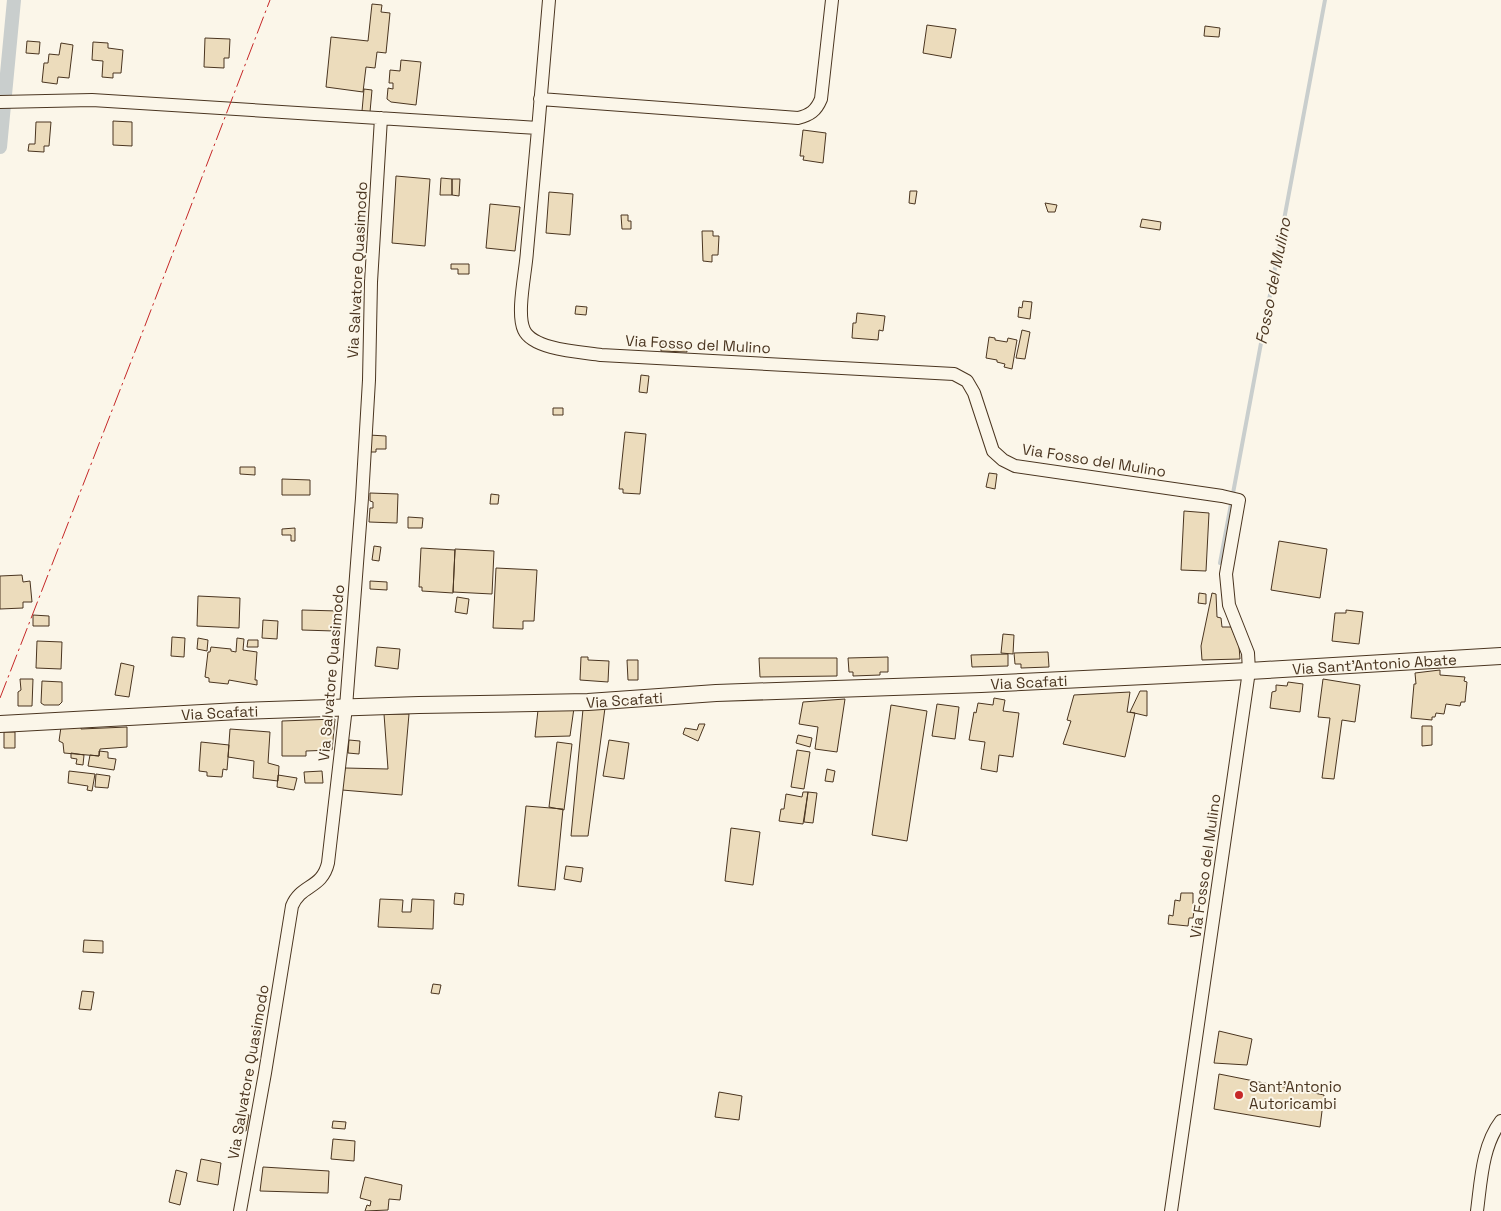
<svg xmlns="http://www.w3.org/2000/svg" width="1501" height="1211" font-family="'Space Grotesk',sans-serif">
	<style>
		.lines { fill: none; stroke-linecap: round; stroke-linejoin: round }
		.stream { stroke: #c9cecd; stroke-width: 4 }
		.canal { stroke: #c9cecd; stroke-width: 14 }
		.building { fill: #ecdcbc; stroke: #4a3520 }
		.street-casing { stroke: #4a3520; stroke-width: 14 }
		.secondary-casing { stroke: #4a3520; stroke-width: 18 }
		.street { stroke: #fbf6e9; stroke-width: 12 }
		.secondary { stroke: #fbf6e9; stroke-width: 16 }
		.power { stroke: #c62828; stroke-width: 1; stroke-dasharray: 18 4 2.5 4; stroke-linecap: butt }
		.poi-dot { fill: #c62828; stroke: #fbf6e9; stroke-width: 2 }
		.labels { text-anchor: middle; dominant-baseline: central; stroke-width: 4; stroke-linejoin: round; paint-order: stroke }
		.street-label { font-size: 15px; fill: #4a3520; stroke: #fbf6e9 }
		.poi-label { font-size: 15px; fill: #4a3520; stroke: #fbf6e9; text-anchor: start }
		.water-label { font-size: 16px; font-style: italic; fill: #4a3520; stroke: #fbf6e9 }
	</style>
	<rect width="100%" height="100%" fill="#fbf6e9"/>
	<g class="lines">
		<path class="stream" d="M 1220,563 L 1325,0"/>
		<path class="canal" d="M 0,147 L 14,0"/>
	</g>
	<path class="building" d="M 372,4 L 382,5 L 381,12 L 390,13 L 386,53 L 377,52 L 375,68 L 366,67 L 363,92 L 326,87 L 331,37 L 368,41 Z
		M 927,25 L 956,29 L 951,58 L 923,53 Z
		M 1205,26 L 1220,28 L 1219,37 L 1204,36 Z
		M 205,38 L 230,39 L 229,58 L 224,58 L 224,68 L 204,67 Z
		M 27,41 L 40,42 L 39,54 L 26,53 Z
		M 93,42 L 108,43 L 108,48 L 123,50 L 121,73 L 113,73 L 113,78 L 102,77 L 103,61 L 92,60 Z
		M 61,43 L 73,45 L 69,78 L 58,77 L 57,84 L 42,82 L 44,63 L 48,63 L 49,54 L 59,55 Z
		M 401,60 L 421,62 L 416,105 L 391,102 L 387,99 L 388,88 L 393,89 L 393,83 L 389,83 L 390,70 L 400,71 Z
		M 364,89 L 372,90 L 370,112 L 362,111 Z
		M 113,121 L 132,122 L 132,146 L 113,145 Z
		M 36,122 L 51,122 L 49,146 L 44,146 L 44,152 L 28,151 L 29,144 L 35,144 Z
		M 803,130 L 826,133 L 823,163 L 803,160 L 804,156 L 800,156 Z
		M 396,176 L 430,179 L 425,246 L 392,243 Z
		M 441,178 L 452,179 L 452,195 L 440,195 Z
		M 452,179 L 460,179 L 459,196 L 452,195 Z
		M 910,191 L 917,191 L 915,204 L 909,203 Z
		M 549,192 L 573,194 L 570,235 L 546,233 Z
		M 1045,203 L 1057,205 L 1055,212 L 1048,212 Z
		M 490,204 L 520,207 L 515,251 L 486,248 Z
		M 621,215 L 628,215 L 628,221 L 631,221 L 631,229 L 622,229 Z
		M 1142,219 L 1161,222 L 1160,230 L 1140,227 Z
		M 702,231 L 713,231 L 713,236 L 719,236 L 718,255 L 712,255 L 712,262 L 703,261 Z
		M 451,264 L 469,264 L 469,274 L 458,274 L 458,269 L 451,269 Z
		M 1023,301 L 1032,302 L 1030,319 L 1018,317 L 1019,307 L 1022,308 Z
		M 576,306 L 587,307 L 586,315 L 575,314 Z
		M 857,313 L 885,316 L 883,331 L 879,330 L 878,340 L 852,338 L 853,323 L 856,323 Z
		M 1022,330 L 1030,332 L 1025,359 L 1016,358 Z
		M 989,337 L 995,338 L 995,340 L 1007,342 L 1008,338 L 1017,340 L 1012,369 L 1004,367 L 1005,364 L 997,362 L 997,360 L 986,358 Z
		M 661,344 L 687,345 L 687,352 L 661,351 Z
		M 641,375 L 649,376 L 647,393 L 639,392 Z
		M 553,408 L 563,408 L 563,415 L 553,415 Z
		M 625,432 L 646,434 L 640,494 L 623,493 L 623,489 L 619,489 Z
		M 369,435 L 386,436 L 386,449 L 376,449 L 376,452 L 369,452 Z
		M 240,467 L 255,467 L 255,475 L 240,474 Z
		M 989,473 L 997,474 L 995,489 L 986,487 Z
		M 282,479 L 310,480 L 310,495 L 282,495 Z
		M 370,493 L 398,494 L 397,523 L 369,522 L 370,508 L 373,508 L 373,502 L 370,501 Z
		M 491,494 L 499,495 L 498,504 L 490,504 Z
		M 1184,511 L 1209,513 L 1206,571 L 1181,570 Z
		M 408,517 L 423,518 L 422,528 L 408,528 Z
		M 295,528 L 295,541 L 291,541 L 291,535 L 282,535 L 282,529 Z
		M 1279,541 L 1327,549 L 1320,598 L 1271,590 Z
		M 374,546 L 381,547 L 379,561 L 372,560 Z
		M 421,548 L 455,550 L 453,593 L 422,591 L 422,587 L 419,587 Z
		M 455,549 L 494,551 L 492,594 L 453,592 Z
		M 496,568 L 537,570 L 534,621 L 523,621 L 523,629 L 493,628 Z
		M 22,575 L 23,582 L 30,581 L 32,602 L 23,602 L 23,608 L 0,609 L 0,576 Z
		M 370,581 L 387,582 L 387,590 L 370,589 Z
		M 1199,593 L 1206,594 L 1206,604 L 1198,603 Z
		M 1212,593 L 1216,594 L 1217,617 L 1221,618 L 1222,627 L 1231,627 L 1239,646 L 1240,659 L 1202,660 L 1201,646 Z
		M 198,596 L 240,598 L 239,628 L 197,626 Z
		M 457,597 L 469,599 L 467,614 L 455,612 Z
		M 302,610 L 338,611 L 337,623 L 334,623 L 334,631 L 302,630 Z
		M 1346,610 L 1363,612 L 1359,644 L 1332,641 L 1335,613 L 1346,613 Z
		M 33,615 L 49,616 L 49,626 L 33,626 Z
		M 263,620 L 278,621 L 277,639 L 262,638 Z
		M 1003,634 L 1014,635 L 1013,654 L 1001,653 Z
		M 172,637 L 185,638 L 184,657 L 171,656 Z
		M 198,638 L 208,640 L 207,651 L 197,649 Z
		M 237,638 L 244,639 L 243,650 L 257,652 L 255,680 L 257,680 L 257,685 L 229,680 L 228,684 L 209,682 L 209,678 L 205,677 L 208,652 L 210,652 L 211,647 L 231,649 L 231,651 L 236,652 Z
		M 248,640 L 258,640 L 258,647 L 247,647 Z
		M 37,641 L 62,642 L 61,669 L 36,668 Z
		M 377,647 L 400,649 L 398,669 L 375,666 Z
		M 1048,652 L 1049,667 L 1021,668 L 1021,664 L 1015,664 L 1014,653 Z
		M 1008,654 L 1008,666 L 972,667 L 971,655 Z
		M 581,657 L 588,657 L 588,660 L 609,661 L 608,682 L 580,680 Z
		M 888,657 L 888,672 L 880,672 L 880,675 L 853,676 L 853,672 L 849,672 L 848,658 Z
		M 759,658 L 837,658 L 837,676 L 760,677 Z
		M 627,660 L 638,660 L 638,680 L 628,680 Z
		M 121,663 L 134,666 L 129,697 L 115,695 Z
		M 1440,670 L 1440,675 L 1465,677 L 1464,681 L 1467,682 L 1465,702 L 1461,702 L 1460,706 L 1446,704 L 1444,714 L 1436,713 L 1435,717 L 1432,717 L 1432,720 L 1411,718 L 1414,684 L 1416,684 L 1415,673 Z
		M 20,679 L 33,679 L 32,706 L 18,706 L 18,692 L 21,690 Z
		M 1323,679 L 1360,685 L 1355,722 L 1342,720 L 1334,779 L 1322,778 L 1330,718 L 1318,717 Z
		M 42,681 L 62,682 L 62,702 L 59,705 L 44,705 L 41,703 Z
		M 1288,682 L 1303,684 L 1300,712 L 1270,708 L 1272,692 L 1276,691 L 1276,685 L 1287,686 Z
		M 1140,691 L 1147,691 L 1147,716 L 1130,712 Z
		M 1130,692 L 1127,712 L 1135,713 L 1125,757 L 1063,744 L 1071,721 L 1067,720 L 1074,695 Z
		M 994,698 L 1005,700 L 1003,711 L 1019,713 L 1013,757 L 999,755 L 997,772 L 981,769 L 985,742 L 969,740 L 974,712 L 976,713 L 978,703 L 993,705 Z
		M 845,699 L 837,752 L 815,749 L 818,727 L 799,724 L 803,702 Z
		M 937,704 L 959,707 L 955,739 L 932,736 Z
		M 891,705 L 927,711 L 907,841 L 872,835 Z
		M 574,708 L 570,736 L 535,737 L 538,710 Z
		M 605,708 L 588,836 L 571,836 L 583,709 Z
		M 384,714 L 409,714 L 402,795 L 342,790 L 345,768 L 388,769 Z
		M 335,719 L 332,750 L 306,751 L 306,756 L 282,756 L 282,721 Z
		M 699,724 L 705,724 L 698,741 L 683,734 L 685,728 L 697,730 Z
		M 81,725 L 81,729 L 127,727 L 127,747 L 100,749 L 99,756 L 64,753 L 63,743 L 59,741 L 61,727 Z
		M 1422,726 L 1432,726 L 1432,745 L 1422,746 Z
		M 230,729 L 270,732 L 268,763 L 279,766 L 278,781 L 253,778 L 254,761 L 228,757 Z
		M 4,732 L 15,732 L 15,748 L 4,748 Z
		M 798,735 L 812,738 L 810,747 L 796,743 Z
		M 349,740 L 360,741 L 359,754 L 348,753 Z
		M 609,740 L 629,743 L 624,779 L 603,776 Z
		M 201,742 L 229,745 L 227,770 L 223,769 L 222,777 L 207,776 L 207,772 L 199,771 Z
		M 557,742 L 572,744 L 564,810 L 549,807 Z
		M 797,750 L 810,752 L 804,789 L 791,787 Z
		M 99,751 L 108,752 L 108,758 L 116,759 L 114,770 L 88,766 L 90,755 L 99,756 Z
		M 71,753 L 84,755 L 83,765 L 76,764 L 77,759 L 71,758 Z
		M 827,769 L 835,771 L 833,782 L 825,781 Z
		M 69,771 L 95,774 L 92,791 L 87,790 L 88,786 L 68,783 Z
		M 322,771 L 323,783 L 305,783 L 304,772 Z
		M 96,774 L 110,776 L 108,788 L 95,787 Z
		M 278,775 L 297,778 L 294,790 L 277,787 Z
		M 803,792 L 808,792 L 803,824 L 779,821 L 781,809 L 784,809 L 786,794 L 802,797 Z
		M 808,792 L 817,793 L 813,823 L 804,822 Z
		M 526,806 L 563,809 L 555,890 L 518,886 Z
		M 731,828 L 760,832 L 753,885 L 725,881 Z
		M 566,866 L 583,868 L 581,882 L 564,879 Z
		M 455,893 L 464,894 L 463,905 L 454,904 Z
		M 1181,893 L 1193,893 L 1193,904 L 1195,904 L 1193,918 L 1189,918 L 1188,926 L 1168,924 L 1169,915 L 1173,916 L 1175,900 L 1180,901 Z
		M 380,899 L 403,900 L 402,912 L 411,912 L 412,899 L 434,900 L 433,929 L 378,927 Z
		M 84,940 L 103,941 L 103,953 L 83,952 Z
		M 433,984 L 441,985 L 439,994 L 431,993 Z
		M 82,991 L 94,992 L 91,1010 L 79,1009 Z
		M 1219,1031 L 1252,1039 L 1247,1065 L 1214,1063 Z
		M 1219,1074 L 1324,1095 L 1320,1127 L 1214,1109 Z
		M 719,1092 L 742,1096 L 739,1120 L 715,1117 Z
		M 241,1113 L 249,1115 L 246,1131 L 238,1129 Z
		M 333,1121 L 346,1122 L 345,1129 L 332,1128 Z
		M 333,1139 L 355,1141 L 354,1161 L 331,1159 Z
		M 201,1159 L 221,1163 L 218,1185 L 197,1181 Z
		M 263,1167 L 329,1171 L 328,1193 L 260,1191 Z
		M 176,1170 L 187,1173 L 180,1205 L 169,1202 Z
		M 365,1177 L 402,1185 L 400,1200 L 389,1199 L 388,1210 L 365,1211 L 367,1205 L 370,1206 L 371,1201 L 360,1198 Z"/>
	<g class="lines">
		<defs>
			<path id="street" d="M 549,0 C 542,84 535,167 527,251 C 526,271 516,313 524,330 C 533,350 582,352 601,355 L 954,374 L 967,381 L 974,393 L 993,451 L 1003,460 L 1015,466 L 1222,496 L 1239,500 L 1226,574 L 1229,605 L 1248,653 L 1249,671 L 1171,1211
				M 540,99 L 798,118 C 810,115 816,111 821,99 L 832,0
				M 0,102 L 92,100 L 538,128
				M 240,1211 L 265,1073 L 292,906 C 301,884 322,889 328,863 L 346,707 L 362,498 L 369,380 L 371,282 L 381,118
				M 1477,1211 C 1481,1181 1482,1146 1501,1121"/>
			<g id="secondary">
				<path id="s1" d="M 0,724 L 239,711 L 419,705 L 588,702 L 716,693 L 981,684 L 1249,671 L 1501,656"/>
			</g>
		</defs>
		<use href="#street" class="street-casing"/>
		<use href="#secondary" class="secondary-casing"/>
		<use href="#street" class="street"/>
		<use href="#secondary" class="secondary"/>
		<path class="power" d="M 0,698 L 141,336 L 270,0"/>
	</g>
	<circle class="poi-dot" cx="1239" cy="1095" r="5"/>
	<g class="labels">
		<g class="street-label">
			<text transform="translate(357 270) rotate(-87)">Via Salvatore Quasimodo</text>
			<text transform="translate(698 344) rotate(3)">Via Fosso del Mulino</text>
			<text transform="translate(1094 460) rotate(9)">Via Fosso del Mulino</text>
			<text stroke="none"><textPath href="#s1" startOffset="1376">Via Sant'Antonio Abate</textPath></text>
			<text transform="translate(331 673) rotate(-85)">Via Salvatore Quasimodo</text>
			<text stroke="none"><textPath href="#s1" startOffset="1030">Via Scafati</textPath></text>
			<text stroke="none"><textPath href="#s1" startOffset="625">Via Scafati</textPath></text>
			<text stroke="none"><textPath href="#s1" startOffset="220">Via Scafati</textPath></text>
			<text transform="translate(1205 866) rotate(-82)">Via Fosso del Mulino</text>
			<text transform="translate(248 1072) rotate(-80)">Via Salvatore Quasimodo</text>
		</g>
		<g class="poi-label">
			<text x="1249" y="1086">Sant'Antonio<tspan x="1249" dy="17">Autoricambi</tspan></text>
		</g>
		<g class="water-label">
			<text transform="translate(1273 281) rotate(-79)">Fosso del Mulino</text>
		</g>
	</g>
</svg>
